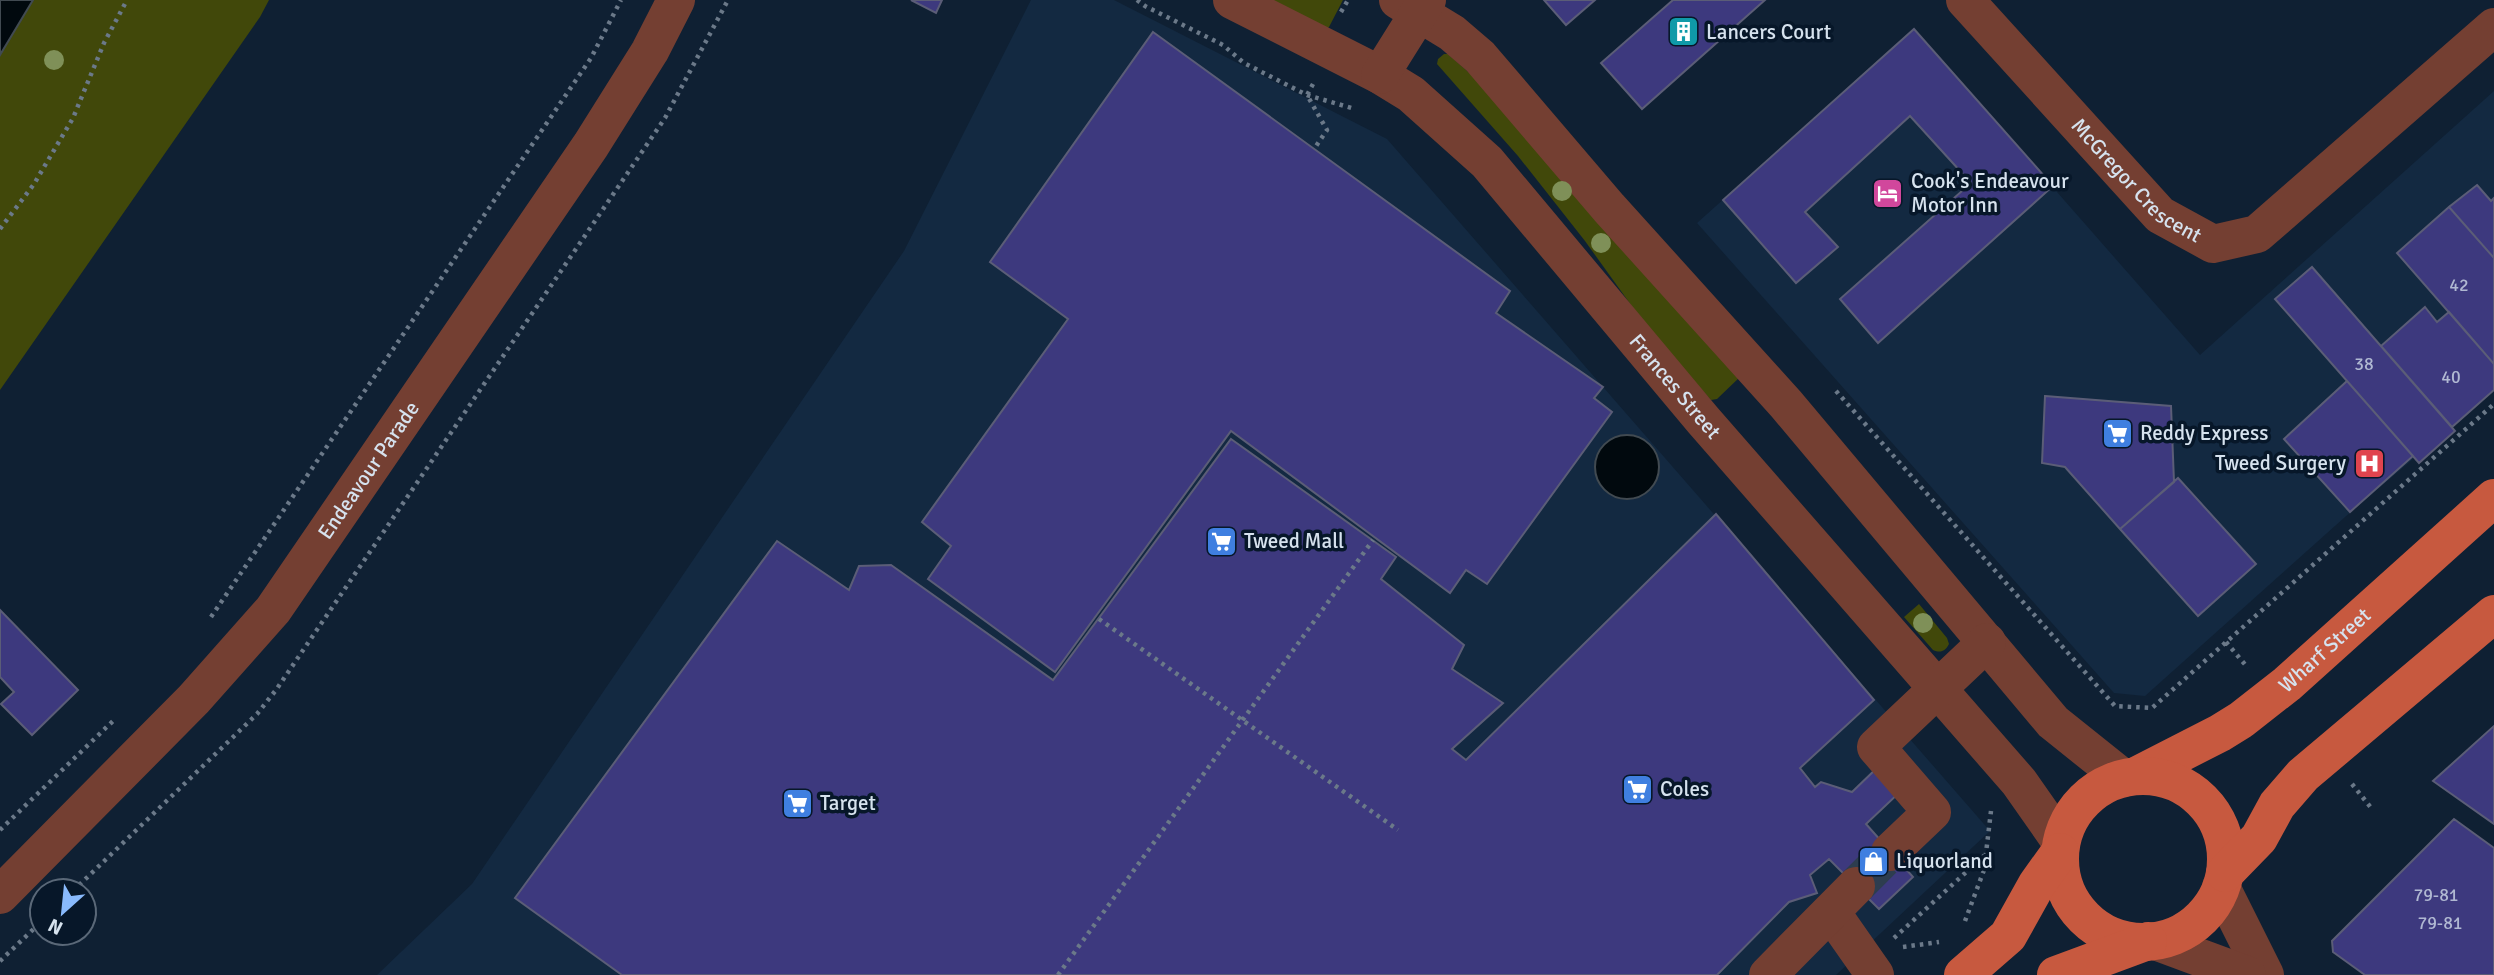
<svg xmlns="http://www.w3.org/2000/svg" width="2494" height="975" font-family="Signika,sans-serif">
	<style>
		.built { fill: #132941 }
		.green { fill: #41480a }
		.water { fill: #01090e; stroke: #414a51; stroke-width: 2 }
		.building { fill: #3d397e; stroke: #5b5d77; stroke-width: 2 }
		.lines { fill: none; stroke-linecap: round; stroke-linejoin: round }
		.minor-tunnel { stroke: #2d3d4f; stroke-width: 38; stroke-dasharray: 38 19; stroke-linecap: butt }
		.path { stroke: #6b7989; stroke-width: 4.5; stroke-dasharray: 3.5 5; stroke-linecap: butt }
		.minor { stroke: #743f32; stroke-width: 38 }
		.major { stroke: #c7593f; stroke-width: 38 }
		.tree { fill: #7f9058 }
		.labels { text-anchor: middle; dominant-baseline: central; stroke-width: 7; stroke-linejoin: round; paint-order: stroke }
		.number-label { font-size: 18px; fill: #b0b8d2 }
		.poi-label { font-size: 21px; fill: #d6e2ee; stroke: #071729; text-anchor: start }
		.street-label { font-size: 21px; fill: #d6e2ee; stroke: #071729 }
	</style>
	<rect width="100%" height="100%" fill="#0f2033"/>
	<path class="built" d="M 1031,0 L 1114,0 L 1387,139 L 1990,831 L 1836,975 L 377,975 L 472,884 L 904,251 Z
		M 1914,29 L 2200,355 L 2494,91 L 2494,390 L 2345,517 L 2145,696 L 2114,693 L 1697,223 Z"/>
	<path class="green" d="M 33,0 L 269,0 L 260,17 L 0,390 L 0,55 Z
		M 1266,0 L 1343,0 L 1329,27 L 1325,30 Z
		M 1444,54 L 1448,54 L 1484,86 L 1741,376 L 1717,399 L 1711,400 L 1654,337 L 1585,241 L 1518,156 L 1437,64 L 1438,59 Z
		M 1919,604 L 1947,638 L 1949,644 C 1945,652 1940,653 1933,650 L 1904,617 Z"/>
	<path class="water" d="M 0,0 L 33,0 L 0,55 Z
		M1595 467a32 32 0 1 1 64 0a32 32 0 1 1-64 0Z"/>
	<path class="building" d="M 911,0 L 942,0 L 936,13 Z
		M 1544,0 L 1595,0 L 1566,25 Z
		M 1673,0 L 1765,0 L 1642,109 L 1601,63 Z
		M 1914,29 L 2053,186 L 1878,343 L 1840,299 L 1971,183 L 1910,116 L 1805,212 L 1838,247 L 1796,283 L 1723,200 Z
		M 1153,32 L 1510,291 L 1496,313 L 1603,387 L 1594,398 L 1612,412 L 1487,584 L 1466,570 L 1450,593 L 1231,431 L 1055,672 L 928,579 L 951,546 L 922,522 L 1068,319 L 990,262 Z
		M 2477,185 L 2491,201 L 2494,198 L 2494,258 L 2449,207 Z
		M 2449,207 L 2494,258 L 2494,364 L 2397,253 Z
		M 2312,267 L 2455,431 L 2419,463 L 2275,299 Z
		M 2425,307 L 2437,322 L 2449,312 L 2494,364 L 2494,390 L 2452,427 L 2381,346 Z
		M 2347,381 L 2413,456 L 2350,512 L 2284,439 Z
		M 2045,396 L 2171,406 L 2174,482 L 2120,529 L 2065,467 L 2042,463 Z
		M 1231,439 L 1396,557 L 1381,579 L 1464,645 L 1452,669 L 1503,703 L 1452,749 L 1466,760 L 1716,514 L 1874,700 L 1800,768 L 1815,787 L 1821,782 L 1852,792 L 1879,766 L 1902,790 L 1866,824 L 1913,877 L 1879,909 L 1829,859 L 1810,875 L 1817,893 L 1789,902 L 1717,975 L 622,975 L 515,898 L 777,541 L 849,590 L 859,566 L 891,565 L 1053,680 Z
		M 2178,478 L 2256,564 L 2198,616 L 2120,529 Z
		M 0,610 L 78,690 L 32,735 L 1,704 L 14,692 L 0,677 Z
		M 2494,726 L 2494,824 L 2433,781 Z
		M 2454,819 L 2494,848 L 2494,975 L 2365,975 L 2333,952 L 2332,941 Z"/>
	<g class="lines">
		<path class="minor-tunnel" d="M 1856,886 L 1890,852"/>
		<path class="path" d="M 1137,0 L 1145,6 L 1223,45 L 1244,63 L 1307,95 L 1355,109
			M 1341,12 L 1348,0
			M 1313,84 L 1307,95 L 1327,130 L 1314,149
			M 0,229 L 34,184 L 73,118 L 104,43 L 127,0
			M 1836,391 L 2115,706 L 2152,708 L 2494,404
			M 211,617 L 591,58 L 621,0
			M 1099,619 L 1398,830
			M 2226,642 L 2248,668
			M 2352,784 L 2372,809
			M 0,830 L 114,720
			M 73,891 L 257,714 L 276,690 L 665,118 L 728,0
			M 1965,921 L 1984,870 L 1991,811
			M 1894,938 L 1986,854
			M 1903,947 L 1939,942
			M 0,961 L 42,921
			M 1058,975 L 1373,540"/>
		<g class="minor">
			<path id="s1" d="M 1232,0 L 1380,75 L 1411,94 L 1487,162 L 1703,420 L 2019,782 L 2061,842"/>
			<path d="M 1398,0 L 1452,33 L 1480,57 L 1609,208 L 1786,404 L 2053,722 L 2123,778"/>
			<path id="s2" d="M 1965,0 L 2160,215 L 2213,244 L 2257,234 L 2494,27"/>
			<path d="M 1380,75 L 1427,0"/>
			<path d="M 1890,852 L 1932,812 L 1876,747 L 1987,642"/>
			<path d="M 2221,887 L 2265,975"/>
			<path id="s3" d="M 0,895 L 194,699 L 273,610 L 591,145 L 650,51 L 676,0"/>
			<path d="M 1831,912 L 1875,975"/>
			<path d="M 2155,941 L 2247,975"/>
			<path d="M 1768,975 L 1856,886"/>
		</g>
		<g class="major">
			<path id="s4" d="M 2136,776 L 2220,733 L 2241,720 L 2287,684 L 2494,498"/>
			<circle cx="2143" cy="859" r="83"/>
			<path d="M 2225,873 L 2259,838 L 2277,805 L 2303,775 L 2494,614"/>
			<path d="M 1963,975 L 2008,936 L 2037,884 L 2060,852"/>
			<path d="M 2056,975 L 2148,941"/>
		</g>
	</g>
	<g class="tree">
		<circle cx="54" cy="60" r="10"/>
		<circle cx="1562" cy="191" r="10"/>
		<circle cx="1601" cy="243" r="10"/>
		<circle cx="1923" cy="623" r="10"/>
	</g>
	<defs>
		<symbol id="building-square" viewBox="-11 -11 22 22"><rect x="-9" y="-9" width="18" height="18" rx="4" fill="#0f9aa8" stroke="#071729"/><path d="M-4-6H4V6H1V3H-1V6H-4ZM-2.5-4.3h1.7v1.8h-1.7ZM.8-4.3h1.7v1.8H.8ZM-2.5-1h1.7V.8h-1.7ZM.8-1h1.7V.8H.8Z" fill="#fff"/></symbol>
		<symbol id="hotel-square" viewBox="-11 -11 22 22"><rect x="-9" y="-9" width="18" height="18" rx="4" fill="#d1479c" stroke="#071729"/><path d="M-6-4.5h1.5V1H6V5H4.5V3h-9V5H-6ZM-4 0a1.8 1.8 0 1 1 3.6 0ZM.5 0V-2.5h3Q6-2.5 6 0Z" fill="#fff"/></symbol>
		<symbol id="supermarket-square" viewBox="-11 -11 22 22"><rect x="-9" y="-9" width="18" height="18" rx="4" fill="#3f7fe0" stroke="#071729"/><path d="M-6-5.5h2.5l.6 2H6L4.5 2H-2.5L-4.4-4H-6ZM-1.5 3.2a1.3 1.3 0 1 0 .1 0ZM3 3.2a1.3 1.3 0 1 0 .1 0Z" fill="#fff"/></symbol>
		<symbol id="hospital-square" viewBox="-11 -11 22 22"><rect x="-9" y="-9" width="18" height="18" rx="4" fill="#e0444e" stroke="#071729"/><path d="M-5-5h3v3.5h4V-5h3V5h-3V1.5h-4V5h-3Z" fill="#fff"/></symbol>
		<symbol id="shop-square" viewBox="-11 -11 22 22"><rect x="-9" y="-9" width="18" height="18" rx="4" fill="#3f7fe0" stroke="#071729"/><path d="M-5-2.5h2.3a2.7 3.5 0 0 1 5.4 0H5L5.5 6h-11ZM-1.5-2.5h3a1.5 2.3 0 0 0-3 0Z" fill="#fff"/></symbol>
	</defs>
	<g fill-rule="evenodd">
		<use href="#building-square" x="1666" y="14" width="35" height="35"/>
		<use href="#hotel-square" x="1870" y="176" width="35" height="35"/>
		<use href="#supermarket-square" x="2100" y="416" width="35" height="35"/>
		<use href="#hospital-square" x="2352" y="446" width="35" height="35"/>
		<use href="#supermarket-square" x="1204" y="524" width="35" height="35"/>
		<use href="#supermarket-square" x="1620" y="772" width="35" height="35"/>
		<use href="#supermarket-square" x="780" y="786" width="35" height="35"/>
		<use href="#shop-square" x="1856" y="844" width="35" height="35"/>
	</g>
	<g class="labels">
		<g class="number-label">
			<text x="2459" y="285">42</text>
			<text x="2364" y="364">38</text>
			<text x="2451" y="377">40</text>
			<text x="2436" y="895">79-81</text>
			<text x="2440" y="923">79-81</text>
		</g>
		<g class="poi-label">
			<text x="1706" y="32">Lancers Court</text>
			<text x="1911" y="181">Cook's Endeavour<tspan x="1911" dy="24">Motor Inn</tspan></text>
			<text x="2140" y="433">Reddy Express</text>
			<text x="2346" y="463" text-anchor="end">Tweed Surgery</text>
			<text x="1244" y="541">Tweed Mall</text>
			<text x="1660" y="789">Coles</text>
			<text x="820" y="803">Target</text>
			<text x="1896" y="861">Liquorland</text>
		</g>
		<g class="street-label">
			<text stroke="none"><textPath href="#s2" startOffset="250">McGregor Crescent</textPath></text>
			<text stroke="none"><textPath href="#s1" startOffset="597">Frances Street</textPath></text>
			<text stroke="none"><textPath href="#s3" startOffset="564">Endeavour Parade</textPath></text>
			<text stroke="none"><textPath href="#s4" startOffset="228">Wharf Street</textPath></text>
		</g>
	</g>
	<g transform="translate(63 912) rotate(207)"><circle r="33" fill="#071729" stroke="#5a6878" stroke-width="2"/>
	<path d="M0-5L12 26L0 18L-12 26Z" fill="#89bafc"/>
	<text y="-10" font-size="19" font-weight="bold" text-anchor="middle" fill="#d6e2ee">N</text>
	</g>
</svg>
